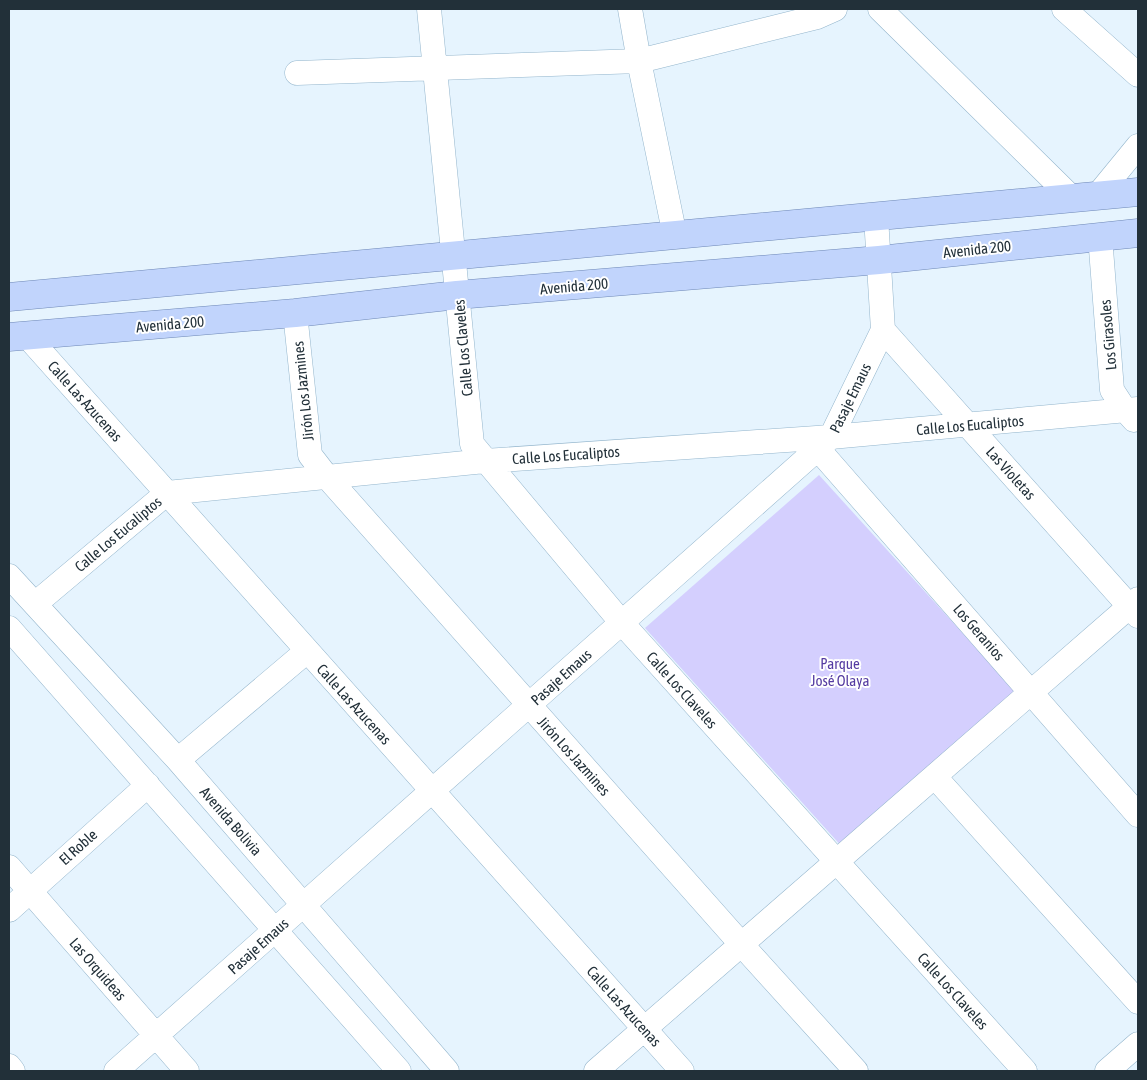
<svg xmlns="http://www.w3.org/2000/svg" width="1147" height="1080" font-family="'Asap Condensed',sans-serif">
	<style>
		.green { fill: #d4cffe }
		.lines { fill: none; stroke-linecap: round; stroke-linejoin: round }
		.minor-casing { stroke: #93b5cc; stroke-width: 25 }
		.major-casing { stroke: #6e88b6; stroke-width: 29 }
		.minor { stroke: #fff; stroke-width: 24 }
		.major { stroke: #c1d4fc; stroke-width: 28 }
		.labels { text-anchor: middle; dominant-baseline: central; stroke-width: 4; stroke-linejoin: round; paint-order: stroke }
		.street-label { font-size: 15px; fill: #223039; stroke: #fff }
		.park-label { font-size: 15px; fill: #553ca2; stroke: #fff }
	</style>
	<rect width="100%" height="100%" fill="#e6f4fe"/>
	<path class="green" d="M 819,475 L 1017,693 L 844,849 L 645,628 Z"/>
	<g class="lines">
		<defs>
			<path id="minor" d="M 429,9 L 472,444 L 622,623 L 1025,1071
				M 630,9 L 639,61 L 675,236
				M 880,9 L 1073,199
				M 1064,9 L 1138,75
				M 297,73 L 639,61 L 817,17 L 835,9
				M 1097,196 L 1138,146
				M 1100,236 L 1112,390 L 1125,410 L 1134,420
				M 295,313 L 310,455 L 327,477 L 742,945 L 856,1071
				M 883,330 L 1138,616
				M 27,336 L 682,1071
				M 818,449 L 1138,815
				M 9,576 L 178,760 L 447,1071
				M 35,604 L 167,493 L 485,461 L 831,437 L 1138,409
				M 9,628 L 399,1071
				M 178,760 L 307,651
				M 935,777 L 1138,1002
				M 9,867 L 187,1071
				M 9,910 L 148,785
				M 9,1066 L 13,1071
				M 116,1071 L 831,437 L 883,330 L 876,217
				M 596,1071 L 1138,599
				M 1107,1071 L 1138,1044"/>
			<path id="major" d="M 9,297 L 1138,192
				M 9,337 L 295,313 L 457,295 L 879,260 L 1138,233"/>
		</defs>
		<use href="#minor" class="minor-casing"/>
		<use href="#major" class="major-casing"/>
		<use href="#minor" class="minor"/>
		<use href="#major" class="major"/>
	</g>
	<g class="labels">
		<g class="street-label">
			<text transform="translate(977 249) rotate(-6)">Avenida 200</text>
			<text transform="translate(574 286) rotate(-5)">Avenida 200</text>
			<text transform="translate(170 324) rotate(-5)">Avenida 200</text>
			<text transform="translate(1108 335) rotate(-95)">Los Girasoles</text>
			<text transform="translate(463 348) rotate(-95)">Calle Los Claveles</text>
			<text transform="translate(303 391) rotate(-96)">Jirón Los Jazmines</text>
			<text transform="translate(850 398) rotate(-64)">Pasaje Emaus</text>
			<text transform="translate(85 401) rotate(48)">Calle Las Azucenas</text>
			<text transform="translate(970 425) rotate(-5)">Calle Los Eucaliptos</text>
			<text transform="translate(566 455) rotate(-4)">Calle Los Eucaliptos</text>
			<text transform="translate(1011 473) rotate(48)">Las Violetas</text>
			<text transform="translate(118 534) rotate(-40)">Calle Los Eucaliptos</text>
			<text transform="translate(979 632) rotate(49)">Los Geranios</text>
			<text transform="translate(561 677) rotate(-42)">Pasaje Emaus</text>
			<text transform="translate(682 690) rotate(48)">Calle Los Claveles</text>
			<text transform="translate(354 704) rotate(48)">Calle Las Azucenas</text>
			<text transform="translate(574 756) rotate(48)">Jirón Los Jazmines</text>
			<text transform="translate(231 821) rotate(49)">Avenida Bolivia</text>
			<text transform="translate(78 847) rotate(-42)">El Roble</text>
			<text transform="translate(258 946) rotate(-42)">Pasaje Emaus</text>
			<text transform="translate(98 969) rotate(49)">Las Orquideas</text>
			<text transform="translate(953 991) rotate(48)">Calle Los Claveles</text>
			<text transform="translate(624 1006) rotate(48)">Calle Las Azucenas</text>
		</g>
		<g class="park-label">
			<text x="840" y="663">Parque<tspan x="840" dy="17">José Olaya</tspan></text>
		</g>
	</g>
	<rect width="1147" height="1080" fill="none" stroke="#223039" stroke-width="20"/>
</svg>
